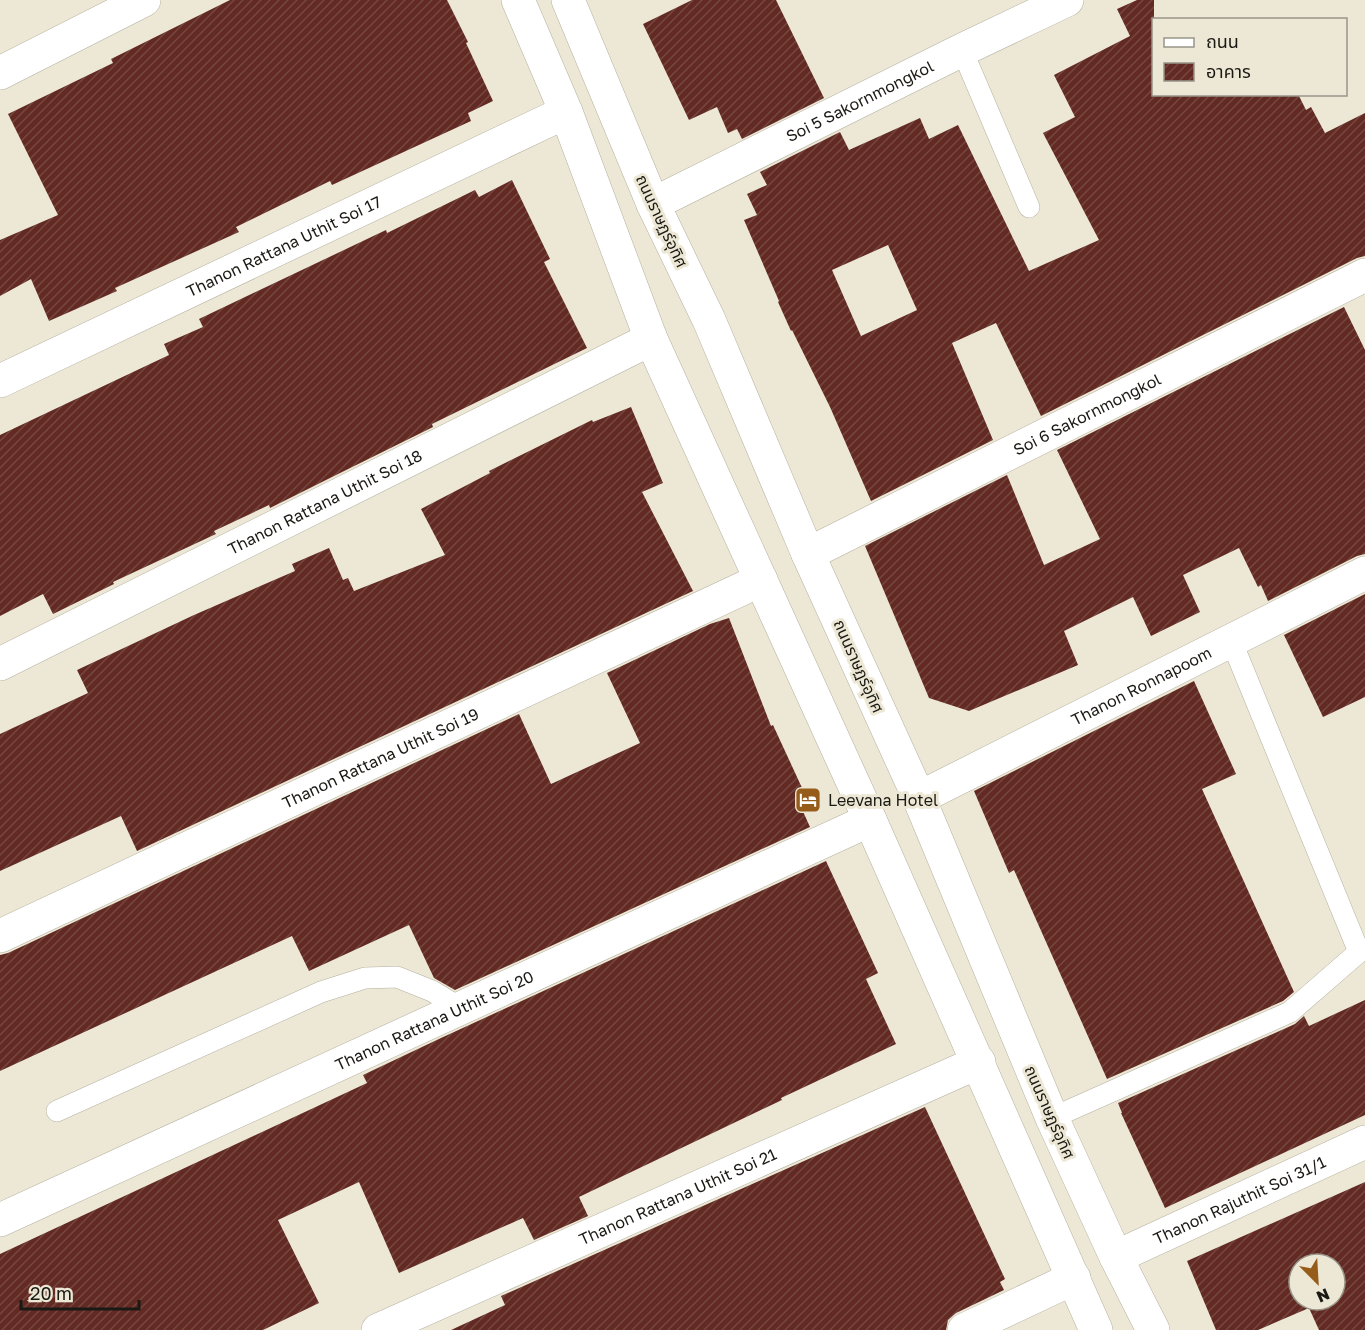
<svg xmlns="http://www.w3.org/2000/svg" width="1365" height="1330" font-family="'Golos Text','Noto Sans Thai',sans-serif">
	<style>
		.building { fill: url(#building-hatch); fill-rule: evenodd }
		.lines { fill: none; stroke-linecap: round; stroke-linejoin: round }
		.service-casing { stroke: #b5b09f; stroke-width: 22 }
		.minor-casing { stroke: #b5b09f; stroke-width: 34 }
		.tertiary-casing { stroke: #b5b09f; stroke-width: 34 }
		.service { stroke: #fff; stroke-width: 21 }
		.minor { stroke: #fff; stroke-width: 33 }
		.tertiary { stroke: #fff; stroke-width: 33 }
		.labels { text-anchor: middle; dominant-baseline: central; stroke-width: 6; stroke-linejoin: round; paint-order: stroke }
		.street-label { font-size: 16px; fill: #1b1913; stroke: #ede8d6 }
		.poi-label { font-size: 16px; fill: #1b1913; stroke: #ede8d6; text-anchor: start }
	</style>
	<defs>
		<pattern id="building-hatch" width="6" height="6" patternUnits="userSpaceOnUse" patternTransform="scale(1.5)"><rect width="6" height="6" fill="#622a23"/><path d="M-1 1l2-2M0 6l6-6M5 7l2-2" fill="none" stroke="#744741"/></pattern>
	</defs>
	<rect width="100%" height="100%" fill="#ede8d6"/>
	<path class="building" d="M 230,0 L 447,0 L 468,42 L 466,43 L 493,101 L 468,113 L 471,121 L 332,185 L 330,181 L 236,227 L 239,232 L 115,288 L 117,291 L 49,321 L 31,279 L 0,296 L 0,240 L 58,215 L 8,114 L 113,63 L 111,59 Z
		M 692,0 L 776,0 L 824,98 L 742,139 L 737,129 L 728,133 L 717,107 L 689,120 L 643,24 Z
		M 1137,0 L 1154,0 L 1154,94 L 1298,94 L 1306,110 L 1311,107 L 1325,133 L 1365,113 L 1365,256 L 1357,258 L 1041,416 L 996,323 L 952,343 L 993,440 L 871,501 L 830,407 L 792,330 L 791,331 L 778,302 L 779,301 L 744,220 L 757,215 L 747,194 L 767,185 L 760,172 L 840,132 L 849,150 L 920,118 L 929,139 L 958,125 L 1029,271 L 1099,240 L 1043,133 L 1075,117 L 1054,75 L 1130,36 L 1117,9 ZM 888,245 L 917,310 L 861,336 L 832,270 Z
		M 512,180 L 550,259 L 544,262 L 587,348 L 432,424 L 433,427 L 330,478 L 270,508 L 269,505 L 214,531 L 216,534 L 113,582 L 114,584 L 53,614 L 43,594 L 0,616 L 0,435 L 169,355 L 164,344 L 203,327 L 199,319 L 386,230 L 387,233 L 475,190 L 479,197 Z
		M 1344,307 L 1365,350 L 1365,554 L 1357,556 L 1268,601 L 1261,585 L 1258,587 L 1239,548 L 1183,575 L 1200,612 L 1151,636 L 1133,597 L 1064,631 L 1078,665 L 969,711 L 929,698 L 865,546 L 1007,475 L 1044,565 L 1100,539 L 1057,450 Z
		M 631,407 L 663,483 L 642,492 L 693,591 L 137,851 L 121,816 L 0,871 L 0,734 L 88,693 L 77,670 L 194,615 L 295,571 L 292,564 L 329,548 L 343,580 L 348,578 L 354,591 L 445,555 L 421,509 L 490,473 L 489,471 L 592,420 L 593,422 Z
		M 1365,594 L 1365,697 L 1323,717 L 1284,635 Z
		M 729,618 L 771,726 L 773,725 L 809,803 L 801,807 L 810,827 L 455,990 L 434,978 L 409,925 L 309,971 L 292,936 L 0,1071 L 0,955 L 8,953 L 519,714 L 551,784 L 640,743 L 607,673 L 710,624 Z
		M 1194,681 L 1236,774 L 1202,789 L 1294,992 L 1283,1001 L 1107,1079 L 1014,870 L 1009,873 L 974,791 Z
		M 826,861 L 878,973 L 866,979 L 896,1044 L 781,1098 L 782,1100 L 579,1197 L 588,1216 L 534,1240 L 523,1218 L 399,1273 L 359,1182 L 278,1220 L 319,1303 L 263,1330 L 0,1330 L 0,1254 L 367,1083 L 363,1075 L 441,1038 Z
		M 1365,1000 L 1365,1115 L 1165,1208 L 1121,1113 L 1122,1113 L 1118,1103 L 1295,1024 L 1304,1016 L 1309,1026 Z
		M 925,1107 L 1005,1279 L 1000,1282 L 1004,1290 L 956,1313 L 948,1320 L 946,1330 L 451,1330 L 505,1305 L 501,1296 Z
		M 1365,1182 L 1365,1330 L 1319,1330 L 1309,1308 L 1258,1330 L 1216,1330 L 1187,1261 ZM 1299,1264 L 1335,1264 L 1335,1300 L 1299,1300 Z"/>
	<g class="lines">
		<defs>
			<path id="service" d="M 962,50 L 1029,207
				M 57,1111 L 321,992 L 365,978 L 397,977 L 432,991 L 460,1008
				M 1052,1118 L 1290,1012 L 1359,952 L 1231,640"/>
			<g id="minor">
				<path d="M 0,73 L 144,0"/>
				<path id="s1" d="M 653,204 L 962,50 L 1067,0"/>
				<path id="s2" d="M 0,381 L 566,112"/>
				<path id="s3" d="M 808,554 L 1365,275"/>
				<path id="s4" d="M 0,664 L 651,339"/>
				<path id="s5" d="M 919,798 L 1365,573"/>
				<path id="s6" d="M 0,936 L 761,580"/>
				<path id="s7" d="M 0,1220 L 870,820"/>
				<path id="s8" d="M 1116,1257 L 1365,1142"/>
				<path id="s9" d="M 378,1330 L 979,1062"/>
				<path d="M 964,1330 L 1074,1278"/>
			</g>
			<path id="tertiary" d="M 518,0 L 566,112 L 651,339 L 870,820 L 1096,1330
				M 568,0 L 653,204 L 709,320 L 808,554 L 919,798 L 1052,1118 L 1116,1257 L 1153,1330"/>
		</defs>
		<use href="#service" class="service-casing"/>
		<use href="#minor" class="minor-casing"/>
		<use href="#tertiary" class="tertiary-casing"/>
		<use href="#service" class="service"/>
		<use href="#minor" class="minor"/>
		<use href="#tertiary" class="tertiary"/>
	</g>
	<defs>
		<symbol id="hotel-square" viewBox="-11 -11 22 22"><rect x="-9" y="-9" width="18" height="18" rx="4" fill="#965c1a" stroke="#ede8d6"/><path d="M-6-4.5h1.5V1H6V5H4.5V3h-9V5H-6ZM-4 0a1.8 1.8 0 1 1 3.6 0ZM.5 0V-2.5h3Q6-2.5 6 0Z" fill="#fff"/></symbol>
	</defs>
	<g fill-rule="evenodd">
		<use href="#hotel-square" x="793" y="785" width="30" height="30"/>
	</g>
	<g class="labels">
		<g class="street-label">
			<text stroke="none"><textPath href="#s1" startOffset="231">Soi 5 Sakornmongkol</textPath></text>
			<text transform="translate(662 221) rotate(65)">ถนนราษฏร์อุทิศ</text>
			<text stroke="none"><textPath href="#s2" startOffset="314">Thanon Rattana Uthit Soi 17</textPath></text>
			<text stroke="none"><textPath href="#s3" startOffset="312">Soi 6 Sakornmongkol</textPath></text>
			<text stroke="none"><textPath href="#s4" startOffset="363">Thanon Rattana Uthit Soi 18</textPath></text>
			<text transform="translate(859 666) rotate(66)">ถนนราษฏร์อุทิศ</text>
			<text stroke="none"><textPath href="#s5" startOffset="249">Thanon Ronnapoom</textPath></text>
			<text stroke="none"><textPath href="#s6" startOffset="420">Thanon Rattana Uthit Soi 19</textPath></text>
			<text stroke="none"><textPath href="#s7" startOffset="478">Thanon Rattana Uthit Soi 20</textPath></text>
			<text transform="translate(1050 1112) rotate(66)">ถนนราษฏร์อุทิศ</text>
			<text stroke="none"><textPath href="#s9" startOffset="328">Thanon Rattana Uthit Soi 21</textPath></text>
			<text stroke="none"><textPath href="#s8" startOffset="136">Thanon Rajuthit Soi 31/1</textPath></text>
		</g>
		<g class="poi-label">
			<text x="828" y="800">Leevana Hotel</text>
		</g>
	</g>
	<rect x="1152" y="18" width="195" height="78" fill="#ede8d6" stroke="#999588" stroke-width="1.5"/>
	<rect x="1164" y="38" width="30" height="9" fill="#ffffff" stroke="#999588" stroke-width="1.5"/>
	<text x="1206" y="48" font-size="18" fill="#1b1913">ถนน</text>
	<rect x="1164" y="63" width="30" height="18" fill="url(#building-hatch)" stroke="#999588" stroke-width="1.5"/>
	<text x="1206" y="78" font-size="18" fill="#1b1913">อาคาร</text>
	<g transform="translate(1317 1282) rotate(156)"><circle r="28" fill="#ede8d6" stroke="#999588" stroke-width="1.5"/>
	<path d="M0-4.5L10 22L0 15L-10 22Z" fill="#965c1a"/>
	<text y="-9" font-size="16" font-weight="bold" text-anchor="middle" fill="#1b1913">N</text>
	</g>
	<path d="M21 1300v9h118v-9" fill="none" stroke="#1b1913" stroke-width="3"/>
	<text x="30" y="1300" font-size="18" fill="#1b1913" stroke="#ede8d6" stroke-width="4.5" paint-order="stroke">20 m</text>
</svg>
